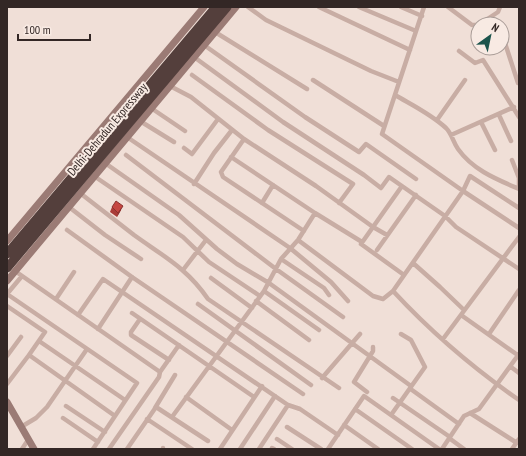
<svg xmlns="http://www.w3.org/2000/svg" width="526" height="456" font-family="'PT Sans Narrow',sans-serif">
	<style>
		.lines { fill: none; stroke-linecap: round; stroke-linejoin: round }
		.street { stroke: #c8ada4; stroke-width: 4.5 }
		.secondary { stroke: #9b7b75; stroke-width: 7 }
		.highway { stroke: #543f3c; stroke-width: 9 }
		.wall { fill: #a93c38 }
		.shaded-wall { fill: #8a312e }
		.building { fill: #c54641; stroke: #8a312e }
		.labels { text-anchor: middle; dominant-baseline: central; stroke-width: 4; stroke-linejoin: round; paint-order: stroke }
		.street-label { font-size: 12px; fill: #332725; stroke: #f8eae3 }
	</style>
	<rect width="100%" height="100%" fill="#f0dfd7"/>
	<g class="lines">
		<path class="street" d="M 248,7 L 266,20 L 371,71 L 399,82
			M 319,7 L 410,50
			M 359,7 L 416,31
			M 401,7 L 422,16
			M 448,7 L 472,25 L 478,25
			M 480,24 L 498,12 L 500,7
			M 215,32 L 307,89
			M 502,40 L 504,40 L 518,83
			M 204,45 L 305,117 L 359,152 L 366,144 L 416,179
			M 459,51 L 475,63 L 483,60 L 519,117
			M 194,57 L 283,122 L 364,175 L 381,188 L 389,177 L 445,216 L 456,227 L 519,269
			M 192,75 L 268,130 L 353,184 L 339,203
			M 313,80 L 384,126
			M 170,86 L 191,97 L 244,139 L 316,186 L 373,227 L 361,244 L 404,275
			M 395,95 C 412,105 431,114 446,128 C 452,134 453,142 458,149 C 473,170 496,179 519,189
			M 151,108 L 185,131
			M 499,115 L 511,141
			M 437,120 L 465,80
			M 140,121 L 174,142
			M 481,122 L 495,150
			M 451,135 L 514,107
			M 127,137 L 290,248 L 331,282 L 348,301
			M 244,139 L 221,172 L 223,177 L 304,231
			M 184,148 L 192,154 L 218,119
			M 126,155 L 276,269 L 343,317
			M 231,157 L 315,213 L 362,242
			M 512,160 L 519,178 L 519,188
			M 105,163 L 179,215 L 217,249 L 237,264 L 269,283 L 411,386
			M 94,176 L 183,237 L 209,262 L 260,296
			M 194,184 L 214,153 L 232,130
			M 80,193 C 98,207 116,221 134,235 C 163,256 187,268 208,299 L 339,388
			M 262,203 L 273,185
			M 69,207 L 105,235 L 141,259
			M 519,208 L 470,176 L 463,191 L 519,228
			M 67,230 L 132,277 L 303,394
			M 387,235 L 373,227 L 402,186
			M 298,240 L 373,296 L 383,299 L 393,291 L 463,191 L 382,134 L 424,7
			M 377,250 L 416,195
			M 281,259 L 324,288 L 329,295
			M 413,263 L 440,287 L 464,310
			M 183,270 L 206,240
			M 15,271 L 160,372 L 159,377 L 109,449
			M 211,278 L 252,308
			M 264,291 L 319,330
			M 393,291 C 431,332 473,368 519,400
			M 7,294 L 137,383 L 93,449
			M 7,294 L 22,276
			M 56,299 L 74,272
			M 256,301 L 309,340
			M 198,304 L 311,385
			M 7,306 L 45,332 L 29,355
			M 132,313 L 254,397
			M 78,315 L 103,279 L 288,405 L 300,409 L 338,435
			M 461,315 L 519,356
			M 140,319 L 131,332 L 131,335 L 169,360
			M 98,329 L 132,277
			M 489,334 L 519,290
			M 443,339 L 519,237
			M 39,341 L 125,400
			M 7,356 L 21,337
			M 511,367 L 519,373
			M 160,372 L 179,345
			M 322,378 L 360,334
			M 7,384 L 29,355 L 115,416
			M 412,390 L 459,424
			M 367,392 L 354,382 L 373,351 L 373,347
			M 186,397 L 232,430
			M 393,398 L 450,437
			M 66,406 L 105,432
			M 155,408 L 175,375
			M 355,409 L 412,449
			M 470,413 L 517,443
			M 391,415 L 425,367 L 411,340 L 401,334
			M 172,417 L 264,291 L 281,259 L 298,240 L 315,213
			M 63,418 L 98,442
			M 147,419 L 192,449
			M 344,425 L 378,449
			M 21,427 L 36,418 L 47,407 L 87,349
			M 287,427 L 321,449
			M 449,438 L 464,449
			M 277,439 L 292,449
			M 272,448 L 274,449
			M 22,449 L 28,440
			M 127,449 L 156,407 L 208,441
			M 163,449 L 163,448
			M 220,449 L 262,386
			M 240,449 L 275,396
			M 259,449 L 288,405
			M 328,449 L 364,396 L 439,449
			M 442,449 L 464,416 L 479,409 L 519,354
			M 512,449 L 519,439"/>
		<path class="secondary" d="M 7,241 L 204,7
			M 7,281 L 236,7
			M 7,402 L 34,449"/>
		<path class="highway" d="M 7,254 L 216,7
			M 7,268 L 227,7"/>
	</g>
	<path class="wall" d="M 112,207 L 121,210 L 117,217 L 110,212 Z"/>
	<path class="shaded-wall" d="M 123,206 L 121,210 L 117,217 L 118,213 Z"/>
	<path class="building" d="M 116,201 L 123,206 L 118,213 L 112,207 Z"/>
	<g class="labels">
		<g class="street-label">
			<text transform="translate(107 129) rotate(-50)">Delhi-Dehradun Expressway</text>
		</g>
	</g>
	<rect width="526" height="456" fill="none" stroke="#332725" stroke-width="16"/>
	<g transform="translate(490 36) rotate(33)"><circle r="19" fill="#f8eae3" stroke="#a99c97"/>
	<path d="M0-3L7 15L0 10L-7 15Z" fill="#1c544c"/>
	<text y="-6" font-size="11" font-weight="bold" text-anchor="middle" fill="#332725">N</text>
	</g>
	<path d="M18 34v6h72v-6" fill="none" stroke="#332725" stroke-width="2"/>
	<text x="24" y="34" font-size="12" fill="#332725" stroke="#f8eae3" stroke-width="3" paint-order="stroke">100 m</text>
</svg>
